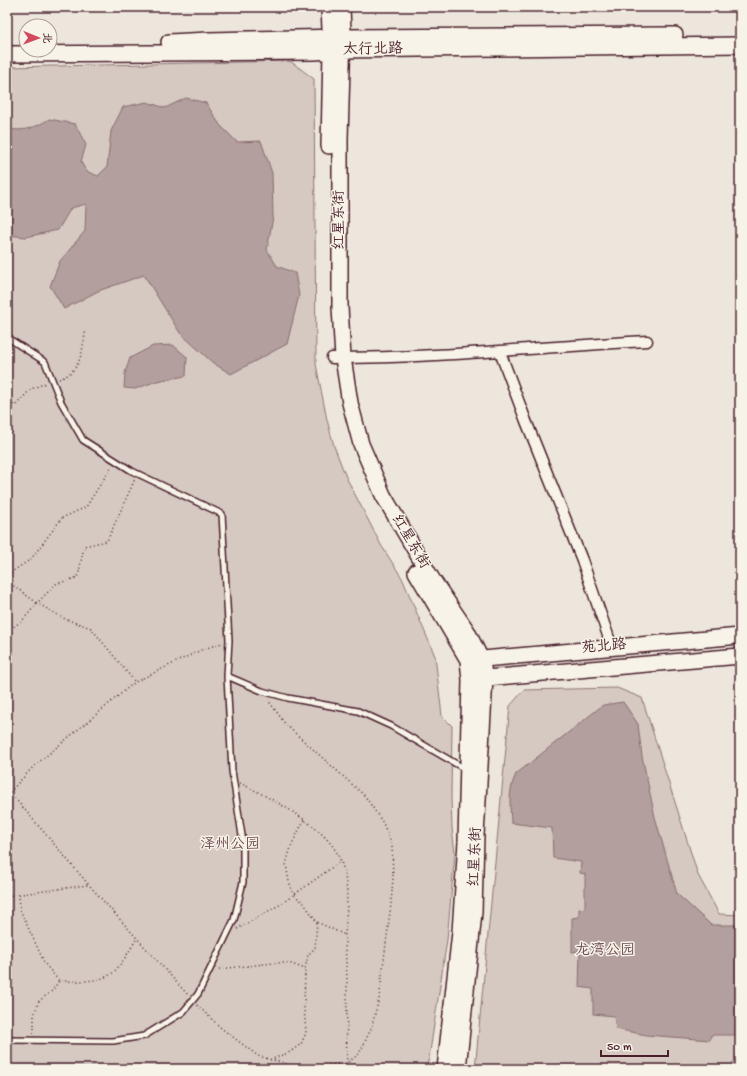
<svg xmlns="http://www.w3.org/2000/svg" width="747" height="1076" font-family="'Gochi Hand','LXGW WenKai TC',sans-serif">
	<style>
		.green { fill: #d5c9c2; stroke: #907476 }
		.water { fill: #b39f9d; stroke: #896c6f }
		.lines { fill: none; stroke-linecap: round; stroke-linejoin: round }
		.service-casing { stroke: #4a1f2b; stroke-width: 8 }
		.minor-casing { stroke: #4a1f2b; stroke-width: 13 }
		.secondary-casing { stroke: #4a1f2b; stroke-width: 18 }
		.path { stroke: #4a1f2b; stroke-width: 1.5; stroke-dasharray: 1 3; stroke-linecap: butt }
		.service { stroke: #f7f3e8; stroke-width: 5 }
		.minor { stroke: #f7f3e8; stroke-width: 10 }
		.secondary { stroke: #f7f3e8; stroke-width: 15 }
		.labels { text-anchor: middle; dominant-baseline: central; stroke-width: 3; stroke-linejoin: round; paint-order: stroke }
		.street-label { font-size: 15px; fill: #4a1f2b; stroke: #f7f3e8 }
		.park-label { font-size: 15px; fill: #6d4a51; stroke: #f7f3e8 }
	</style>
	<rect width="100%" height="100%" fill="#ece6dd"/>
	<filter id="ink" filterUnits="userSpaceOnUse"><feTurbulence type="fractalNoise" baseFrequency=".025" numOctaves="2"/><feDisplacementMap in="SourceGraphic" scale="8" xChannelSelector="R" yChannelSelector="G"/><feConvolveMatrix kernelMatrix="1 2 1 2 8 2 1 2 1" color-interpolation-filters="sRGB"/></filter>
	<g filter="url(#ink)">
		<path class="green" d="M 290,61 L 314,79 L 316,364 L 327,420 L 334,446 L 346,477 L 381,545 L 402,578 L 435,656 L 442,716 L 452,726 L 451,797 L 452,828 L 455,853 L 447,940 L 429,1058 L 426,1069 L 7,1069 L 7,67 Z
			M 617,688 L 642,698 L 698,875 L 719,914 L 740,915 L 740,1069 L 475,1069 L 510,706 L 524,690 Z"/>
		<path class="water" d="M 186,98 L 206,103 L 220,125 L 237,142 L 261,141 L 272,173 L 273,217 L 267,250 L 277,266 L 295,273 L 299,295 L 287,344 L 231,374 L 213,363 L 180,333 L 144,275 L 98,291 L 64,309 L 50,286 L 60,261 L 85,231 L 86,204 L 71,208 L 58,230 L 26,237 L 7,235 L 7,128 C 22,133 37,127 49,119 L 75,124 L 86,145 L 81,162 L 86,171 L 98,176 L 107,167 L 111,131 L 123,107 L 147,102 L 165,108 Z
			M 173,345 L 187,357 L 186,376 L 157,381 L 135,389 L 124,388 L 125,373 L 130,358 L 153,346 Z
			M 623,702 L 638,724 L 642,756 L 655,817 L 677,894 L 711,925 L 740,925 L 740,1035 L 711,1035 L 710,1040 L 646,1035 L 616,1029 L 614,1016 L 593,1014 L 593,989 L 579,987 L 580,951 L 572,952 L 572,918 L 579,917 L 579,909 L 585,908 L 585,874 L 580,873 L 581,862 L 553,858 L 552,828 L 511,823 C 510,805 508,791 516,774 L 603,705 Z"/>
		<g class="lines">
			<defs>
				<path id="service" d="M 7,334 L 11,340 L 45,362 L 61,402 L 83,440 L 132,471 L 222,514 L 229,640 L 227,676 L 262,691 L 288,698 L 358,711 L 391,726 L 465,769
					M 7,1040 L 113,1041 L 144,1036 L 183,1012 L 198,994 L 234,920 L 243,882 L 243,842 L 232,771 L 227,676"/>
				<path id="minor" d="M 500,352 L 526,421 L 582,560 L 612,647
					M 332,358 C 437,358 542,347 647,341"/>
				<path id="secondary" d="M 329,7 L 331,51 L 329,146
					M 342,7 L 343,32 L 340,138 L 340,307 L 343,358 L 350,403 L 361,444 L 383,495 L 432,579 L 467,631 L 481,659 L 485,678 L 476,835 L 474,912 L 458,1069
					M 169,42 L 209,40 L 342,37 L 675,35
					M 7,54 L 314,52 L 342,50 L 740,45
					M 416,572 L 468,660 L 470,680 L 466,842 L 460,932 L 445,1069
					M 472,660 L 740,636
					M 475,679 L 740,656"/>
			</defs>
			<use href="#service" class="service-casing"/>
			<use href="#minor" class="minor-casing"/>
			<use href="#secondary" class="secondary-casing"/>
			<path class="path" d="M 59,379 C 83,370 81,352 86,330
				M 7,399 L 15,406 L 31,389 L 46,383
				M 7,575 L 31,559 L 62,518 L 86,507 L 112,466
				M 7,581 L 37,603 L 65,619 L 91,628 L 135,682
				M 7,631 L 22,621 L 40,600 L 56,584 L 78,577 L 84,546 L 107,541 L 135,479
				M 240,783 C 270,798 325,825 339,857 C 351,883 346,911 345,938 C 345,954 347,970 347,987 C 347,1012 346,1037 347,1063
				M 7,789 L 89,885 L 188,995
				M 7,795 L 33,767 L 135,682 L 201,650 L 222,643
				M 304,820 L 292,844 L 286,864 L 289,882 L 294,895 L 303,902 L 317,922 L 345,935
				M 19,894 L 20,910 L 45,964 L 59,981 C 75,981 98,983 111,974 C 120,968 131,948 137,938
				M 7,896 L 88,885
				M 237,929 L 281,904 L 341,861
				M 219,969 L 274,963 L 289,963 L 305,969
				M 197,1005 L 221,1028 L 258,1056 L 295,1066 L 318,1067 L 347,1063 L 359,1054 L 371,1029 L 379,999 L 391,904 L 393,878 L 392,845 L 383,823 L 365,796 L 286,725 L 268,700
				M 34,1033 L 34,1015 L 39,1001 L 52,991 L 59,981
				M 270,1060 L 290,1052 L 301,1044 L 306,1033 L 304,1009 L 305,969 L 308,955 L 315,948 L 317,922"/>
			<use href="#service" class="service"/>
			<use href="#minor" class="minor"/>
			<use href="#secondary" class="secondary"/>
		</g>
	</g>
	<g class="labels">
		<g class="street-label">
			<text transform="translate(373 50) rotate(-1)">太行北路</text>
			<text transform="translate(340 220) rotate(-90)">红星东街</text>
			<text transform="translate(410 542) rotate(59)">红星东街</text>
			<text transform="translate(604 647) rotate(-5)">苑北路</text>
			<text transform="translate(476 857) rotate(-88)">红星东街</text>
		</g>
		<g class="park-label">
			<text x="230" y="845">泽州公园</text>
			<text x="605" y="951">龙湾公园</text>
		</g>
	</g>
	<rect width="747" height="1076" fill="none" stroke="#f7f3e8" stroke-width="24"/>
	<rect x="12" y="12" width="723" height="1052" fill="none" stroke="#4a1f2b" stroke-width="1.5" filter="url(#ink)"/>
	<g transform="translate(38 38) rotate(91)"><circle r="19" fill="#f7f3e8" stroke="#b29e9c"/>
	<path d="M0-3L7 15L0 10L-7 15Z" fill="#d1495b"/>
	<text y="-6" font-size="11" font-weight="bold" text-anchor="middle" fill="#4a1f2b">北</text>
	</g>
	<path d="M601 1050v6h67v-6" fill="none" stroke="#4a1f2b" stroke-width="2"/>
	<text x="607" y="1050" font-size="12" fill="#4a1f2b" stroke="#f7f3e8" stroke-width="3" paint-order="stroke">50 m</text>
</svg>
